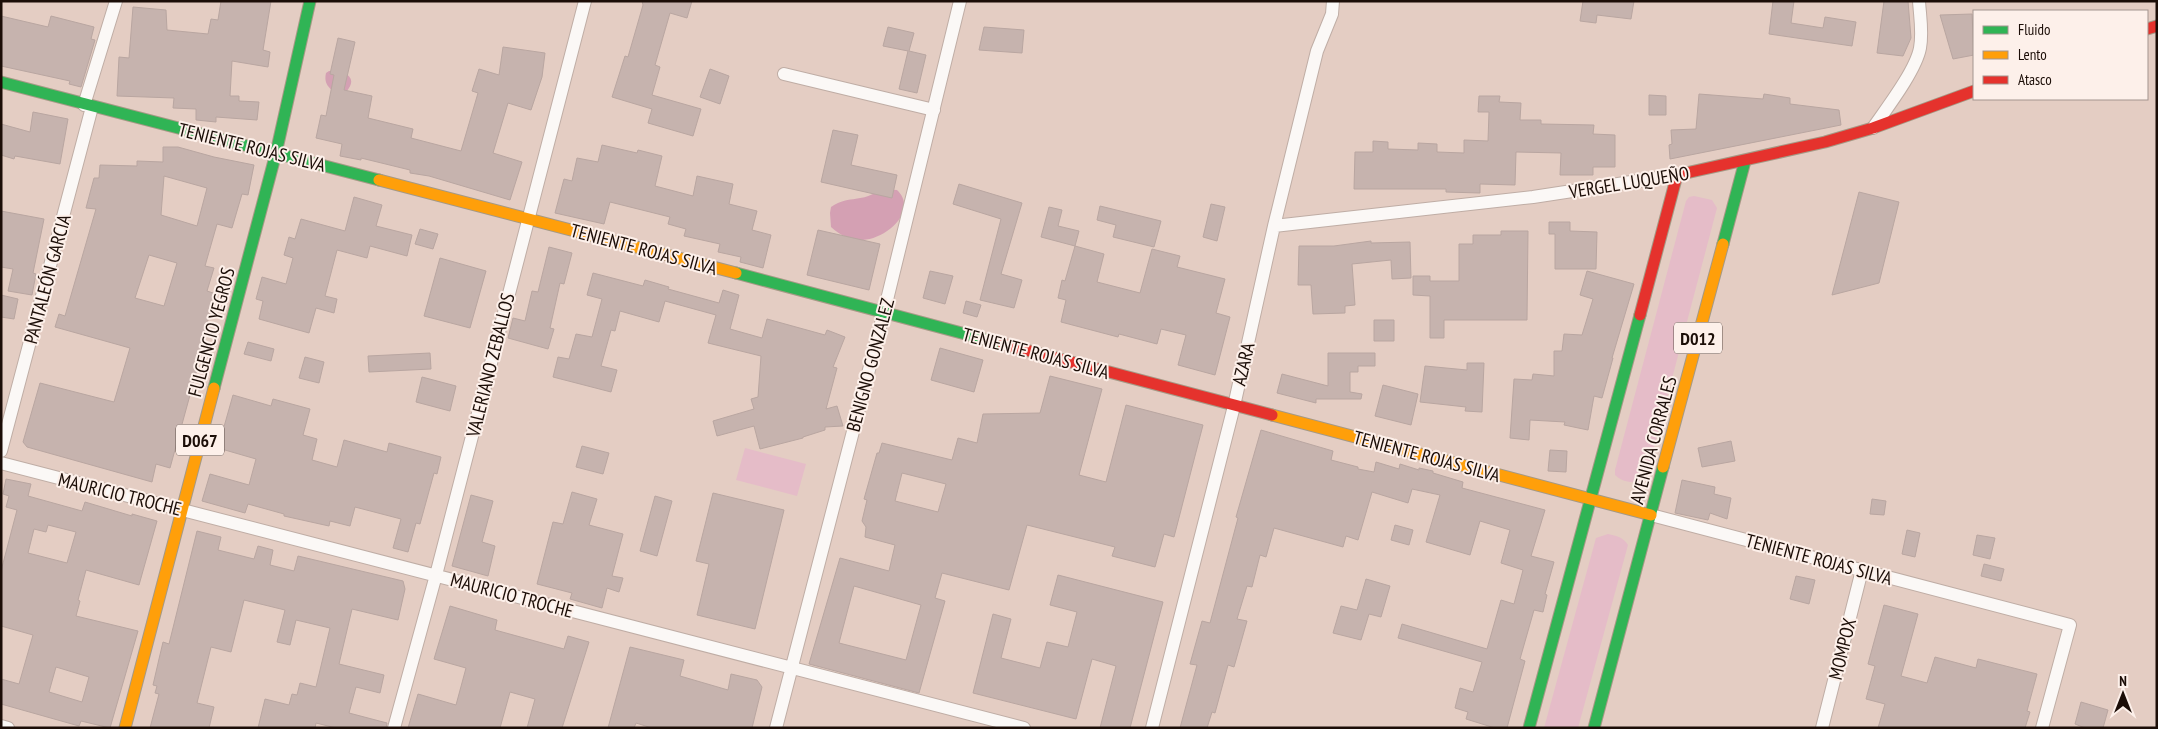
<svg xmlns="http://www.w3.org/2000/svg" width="2158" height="729" font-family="'PT Sans Narrow',sans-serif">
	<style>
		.green { fill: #e5bcc8 }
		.forest { fill: #d4a0b3 }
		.building { fill: #c6b3ae; stroke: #b9a6a1; fill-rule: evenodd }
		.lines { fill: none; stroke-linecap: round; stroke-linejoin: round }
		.street-casing { stroke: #bfada5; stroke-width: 14 }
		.fast-casing { stroke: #a59985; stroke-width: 13 }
		.slow-casing { stroke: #a59985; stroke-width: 13 }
		.jam-casing { stroke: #a59985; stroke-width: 13 }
		.street { stroke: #fbf8f6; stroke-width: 12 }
		.fast { stroke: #30b455; stroke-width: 11 }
		.slow { stroke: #ff9f0a; stroke-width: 11 }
		.jam { stroke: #e5322d; stroke-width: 11 }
		.labels { text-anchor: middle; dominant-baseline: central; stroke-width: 4; stroke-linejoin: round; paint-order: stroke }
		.shield { fill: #fdf0ea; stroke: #5f514b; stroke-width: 1 }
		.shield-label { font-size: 18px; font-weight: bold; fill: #1b0d07 }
		.street-label { font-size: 19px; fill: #1b0d07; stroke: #fdf0ea }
	</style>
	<rect width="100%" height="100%" fill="#e4cdc3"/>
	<path class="green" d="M 1694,196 L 1712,200 L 1717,208 L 1646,477 C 1637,485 1623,483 1615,475 L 1615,470 L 1686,201 L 1689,197 Z
		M 745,448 L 806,464 L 797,496 L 736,480 Z
		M 1608,534 C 1617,536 1623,537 1628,545 L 1578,728 L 1544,728 L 1596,538 Z"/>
	<path class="forest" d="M 329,71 C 343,71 360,76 346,92 L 334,92 C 327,86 324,82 326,73 Z
		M 881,189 L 897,190 C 919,211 886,239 863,240 C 851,241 840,235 831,227 L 830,213 L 831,207 C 851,194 861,204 881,189 Z"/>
	<path class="building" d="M 221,1 L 271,1 L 263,50 L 270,52 L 268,67 L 232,61 L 230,96 L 239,96 L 239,101 L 259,102 L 257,120 L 216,117 L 216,122 L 196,120 L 196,109 L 173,108 L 174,98 L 117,96 L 119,57 L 129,58 L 133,7 L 166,10 L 167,30 L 208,34 L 211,19 L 218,20 Z
		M 642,1 L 692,1 L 687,18 L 670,13 L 655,65 L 660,67 L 652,95 L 701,109 L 693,136 L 648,123 L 652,109 L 612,97 L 625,56 L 628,57 L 643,5 Z
		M 1583,1 L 1634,1 L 1631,19 L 1597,15 L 1596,23 L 1580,21 Z
		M 1773,1 L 1794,1 L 1791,23 L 1823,28 L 1825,17 L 1856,22 L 1852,46 L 1769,34 Z
		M 1884,1 L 1908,1 L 1911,38 L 1903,56 L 1877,53 Z
		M 1972,14 L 1974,55 L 1953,59 L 1940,15 Z
		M 1,16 L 48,27 L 51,16 L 94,27 L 91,39 L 95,40 L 81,87 L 69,84 L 70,81 L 1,66 Z
		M 888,27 L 914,33 L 909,51 L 926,55 L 917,93 L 899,89 L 908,51 L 883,46 Z
		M 984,27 L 1024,30 L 1022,53 L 979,50 Z
		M 338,38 L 355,42 L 344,90 L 372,96 L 368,118 L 413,129 L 411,138 L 461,151 L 478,93 L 472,91 L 479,69 L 499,75 L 503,47 L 545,53 L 542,77 L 531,110 L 508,103 L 493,153 L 522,162 L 510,200 L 429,176 L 410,173 L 410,170 L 361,158 L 361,160 L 340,156 L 342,144 L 316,138 L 321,115 L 326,116 L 334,75 L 330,74 Z
		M 710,69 L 729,76 L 720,104 L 700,97 Z
		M 1699,94 L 1763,99 L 1764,94 L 1790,98 L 1790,104 L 1839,110 L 1841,125 L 1670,159 L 1669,145 L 1672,144 L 1671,130 L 1696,129 Z
		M 1649,95 L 1666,96 L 1666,115 L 1649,115 Z
		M 1479,96 L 1500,96 L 1499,102 L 1521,103 L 1520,120 L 1541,120 L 1541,124 L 1594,125 L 1593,134 L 1615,135 L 1615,167 L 1593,167 L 1593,175 L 1560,175 L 1561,153 L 1516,152 L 1515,185 L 1480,184 L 1480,193 L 1446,192 L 1446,189 L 1354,189 L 1355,152 L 1373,152 L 1373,141 L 1388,142 L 1388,149 L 1418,150 L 1418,143 L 1437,144 L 1437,152 L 1464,153 L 1464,140 L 1488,141 L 1489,112 L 1478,112 Z
		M 33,112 L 68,119 L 60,164 L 15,156 L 14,159 L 1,155 L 1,124 L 30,132 Z
		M 833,130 L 858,135 L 851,165 L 897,175 L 892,198 L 821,182 Z
		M 602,145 L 637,153 L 638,150 L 662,156 L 655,186 L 693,196 L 697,176 L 733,184 L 729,204 L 757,211 L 752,230 L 771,235 L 763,268 L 740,262 L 741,257 L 718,252 L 720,244 L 684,236 L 686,229 L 668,224 L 670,217 L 610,202 L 604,224 L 555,213 L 564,179 L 572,181 L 577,158 L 598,162 Z
		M 163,147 L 178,147 L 214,157 L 254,165 L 248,195 L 242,194 L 232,228 L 217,224 L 205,266 L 214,268 L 207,291 L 216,294 L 201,343 L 204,344 L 170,468 L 156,464 L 152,482 L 27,447 L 23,442 L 40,383 L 114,402 L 130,348 L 55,327 L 59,314 L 65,316 L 96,209 L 86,208 L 94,178 L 99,178 L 100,165 L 137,166 L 137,161 L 163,162 ZM 164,176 L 207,188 L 197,226 L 161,215 ZM 149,255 L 177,263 L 164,306 L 135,298 Z
		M 959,184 L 1022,203 L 1001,274 L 1022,280 L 1014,308 L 980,300 L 1001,219 L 953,204 Z
		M 1859,192 L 1899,202 L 1879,283 L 1832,295 Z
		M 354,197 L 382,205 L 376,226 L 412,235 L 407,256 L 370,246 L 367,258 L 337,250 L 325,296 L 337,299 L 334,313 L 316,308 L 309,333 L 259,319 L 263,301 L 256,299 L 262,277 L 286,284 L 293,258 L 284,255 L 289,237 L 295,239 L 301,219 L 345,231 Z
		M 1211,204 L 1225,207 L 1217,241 L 1203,237 Z
		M 1100,206 L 1161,221 L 1154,247 L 1113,237 L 1116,225 L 1097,220 Z
		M 1049,207 L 1062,210 L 1058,226 L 1079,231 L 1075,246 L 1041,237 Z
		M 1,211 L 44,219 L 33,273 L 36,274 L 32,295 L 8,291 L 13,269 L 1,267 Z
		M 1549,222 L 1570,222 L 1570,231 L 1597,232 L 1596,269 L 1555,269 L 1555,234 L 1549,234 Z
		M 420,229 L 438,234 L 433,249 L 415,244 Z
		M 818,230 L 880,244 L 869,290 L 807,275 Z
		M 1501,231 L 1528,231 L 1527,320 L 1444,320 L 1444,338 L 1430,338 L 1430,296 L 1413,295 L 1413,276 L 1430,276 L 1430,281 L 1459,281 L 1459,244 L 1473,244 L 1473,235 L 1501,235 Z
		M 1371,241 L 1371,243 L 1410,242 L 1411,278 L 1392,279 L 1391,260 L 1352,264 L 1355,305 L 1345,306 L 1345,313 L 1313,314 L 1311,285 L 1298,285 L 1299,246 L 1334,246 Z
		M 1075,246 L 1104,254 L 1097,282 L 1140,293 L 1152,249 L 1180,256 L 1177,267 L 1225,279 L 1216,313 L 1230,317 L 1215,375 L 1178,365 L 1186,335 L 1161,329 L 1157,344 L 1119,334 L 1118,337 L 1061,322 L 1066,300 L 1058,298 L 1062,280 L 1065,281 Z
		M 549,247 L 572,253 L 564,284 L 560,283 L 550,328 L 554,329 L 548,349 L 508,338 L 513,318 L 525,321 L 532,291 L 538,292 Z
		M 440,258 L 486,271 L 470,328 L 424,316 Z
		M 930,271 L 953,276 L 945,304 L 923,298 Z
		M 1587,271 L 1634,284 L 1612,358 L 1613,358 L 1602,398 L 1594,396 L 1588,430 L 1564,425 L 1565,422 L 1530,420 L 1529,440 L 1510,438 L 1514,379 L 1532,380 L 1533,374 L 1554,376 L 1554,351 L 1562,351 L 1564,334 L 1582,335 L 1593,299 L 1580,295 Z
		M 593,273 L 643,286 L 645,280 L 669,287 L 668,289 L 719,303 L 723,290 L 739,295 L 730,329 L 762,338 L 767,319 L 825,335 L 827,330 L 845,337 L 833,367 L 837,368 L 826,409 L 837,406 L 843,426 L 825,427 L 825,430 L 803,437 L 803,438 L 760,449 L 754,426 L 717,436 L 713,421 L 754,409 L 751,399 L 758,397 L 761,356 L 708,343 L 716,315 L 665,301 L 659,322 L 620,311 L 615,331 L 611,330 L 601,366 L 617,370 L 611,392 L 553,377 L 558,357 L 569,359 L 576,334 L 592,337 L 602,299 L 587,295 Z
		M 1,295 L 18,299 L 14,319 L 1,317 Z
		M 966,301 L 981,305 L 977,317 L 963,313 Z
		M 1374,320 L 1394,320 L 1394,341 L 1374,341 Z
		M 248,342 L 274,349 L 271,361 L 244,354 Z
		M 940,348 L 983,360 L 974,392 L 931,380 Z
		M 430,353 L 431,369 L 369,372 L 368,356 Z
		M 1328,353 L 1375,353 L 1375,366 L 1358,366 L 1358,372 L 1350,372 L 1350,392 L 1362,394 L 1361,399 L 1316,399 L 1316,403 L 1277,393 L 1282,374 L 1328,386 Z
		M 305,357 L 324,362 L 319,383 L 299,378 Z
		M 1467,363 L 1484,363 L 1482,412 L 1465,411 L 1466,407 L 1420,402 L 1425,366 L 1467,370 Z
		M 1050,376 L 1102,389 L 1079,475 L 1106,482 L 1126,405 L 1203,425 L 1174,537 L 1164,534 L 1155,567 L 1112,556 L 1115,547 L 1027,525 L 1009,590 L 942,573 L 935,598 L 945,601 L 919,693 L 809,664 L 840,558 L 889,571 L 895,545 L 865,537 L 866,527 L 862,521 L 867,500 L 864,499 L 877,453 L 879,453 L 882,443 L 952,460 L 958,438 L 977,443 L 983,414 L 1040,413 ZM 902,473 L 946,484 L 938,512 L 895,501 ZM 854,586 L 921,605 L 906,660 L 839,643 Z
		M 422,377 L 456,386 L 450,411 L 416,402 Z
		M 1383,385 L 1418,394 L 1411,425 L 1375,416 Z
		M 233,395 L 271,406 L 273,399 L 310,409 L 303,435 L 317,439 L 312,460 L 337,467 L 344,440 L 387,452 L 389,443 L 441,457 L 437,474 L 434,473 L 431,484 L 420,524 L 416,523 L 408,552 L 393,548 L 401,519 L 355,507 L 350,526 L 330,521 L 329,526 L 284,516 L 284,514 L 248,504 L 245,513 L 202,501 L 210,474 L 249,485 L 256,459 L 218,448 Z
		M 1261,430 L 1333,451 L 1331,460 L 1358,467 L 1358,469 L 1374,472 L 1376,462 L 1399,469 L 1400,464 L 1419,470 L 1419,468 L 1433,471 L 1433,473 L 1463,482 L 1462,488 L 1545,510 L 1531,556 L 1554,562 L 1545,594 L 1547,595 L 1543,612 L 1534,610 L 1520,659 L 1525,661 L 1507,728 L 1495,728 L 1466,719 L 1468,712 L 1455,708 L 1460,688 L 1473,692 L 1482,662 L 1398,638 L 1402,624 L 1487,649 L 1501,600 L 1514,604 L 1523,570 L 1501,563 L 1510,530 L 1480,521 L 1470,555 L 1426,542 L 1440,495 L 1412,489 L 1408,503 L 1372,492 L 1358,540 L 1346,536 L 1343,547 L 1274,528 L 1266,557 L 1260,555 L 1252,587 L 1247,586 L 1237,619 L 1247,621 L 1234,667 L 1228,665 L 1215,713 L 1212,712 L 1207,728 L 1180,728 L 1197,665 L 1190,664 L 1202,621 L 1210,623 L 1238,518 L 1236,517 Z
		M 1731,441 L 1735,461 L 1702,467 L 1698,448 Z
		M 582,446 L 609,453 L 603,474 L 576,467 Z
		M 1550,450 L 1567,451 L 1566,472 L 1548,471 Z
		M 6,479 L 31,484 L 28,496 L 82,511 L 85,502 L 132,516 L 132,514 L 157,521 L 139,585 L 86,570 L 78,600 L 80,601 L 76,616 L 138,631 L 110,728 L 81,721 L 79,726 L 1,704 L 1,679 L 19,684 L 33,635 L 1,626 L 1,571 L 17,510 L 6,507 L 9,496 L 3,494 ZM 48,525 L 76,532 L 67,563 L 28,553 L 34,529 L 46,532 ZM 56,667 L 89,677 L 82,702 L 49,692 Z
		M 1682,480 L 1715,487 L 1714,494 L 1731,498 L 1727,519 L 1710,513 L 1708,520 L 1675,513 Z
		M 572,492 L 597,499 L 589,525 L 623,534 L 612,576 L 623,578 L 619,592 L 607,588 L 602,608 L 570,599 L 572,593 L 537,584 L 553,522 L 563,524 Z
		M 713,493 L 784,510 L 755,629 L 697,615 L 709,564 L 696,561 Z
		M 471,495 L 493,501 L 482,542 L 495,546 L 488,576 L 452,566 Z
		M 655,496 L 672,501 L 657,556 L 640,551 Z
		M 1872,499 L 1886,501 L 1884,515 L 1870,514 Z
		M 1395,525 L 1413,530 L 1409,545 L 1391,540 Z
		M 1907,530 L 1920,533 L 1915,557 L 1902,554 Z
		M 197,531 L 221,537 L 218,550 L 254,559 L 258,546 L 273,550 L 270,565 L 294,571 L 298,556 L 403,581 L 405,589 L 398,620 L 352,609 L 339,664 L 384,675 L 380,693 L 356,687 L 349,713 L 387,723 L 386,728 L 336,728 L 316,723 L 315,728 L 258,728 L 265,699 L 289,705 L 292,694 L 297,695 L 300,683 L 316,687 L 330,628 L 296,620 L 290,645 L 277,642 L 285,610 L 244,600 L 231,652 L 211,647 L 197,703 L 214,707 L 209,728 L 150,728 L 159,694 L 155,693 L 157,686 L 153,685 L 159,659 L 163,642 L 169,644 Z
		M 1977,535 L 1995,538 L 1990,559 L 1973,555 Z
		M 1984,564 L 2004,569 L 2001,581 L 1981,576 Z
		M 1058,575 L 1163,602 L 1130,728 L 1100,728 L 1116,666 L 1092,659 L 1076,719 L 973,693 L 993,614 L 1011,619 L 1001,658 L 1040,668 L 1047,642 L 1068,647 L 1077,612 L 1050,605 Z
		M 1796,576 L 1815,580 L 1809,604 L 1790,599 Z
		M 1366,579 L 1390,586 L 1381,617 L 1369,614 L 1361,640 L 1333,633 L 1341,606 L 1357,610 Z
		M 1884,605 L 1918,614 L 1901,676 L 1927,683 L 1935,657 L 1976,668 L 1978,659 L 2037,674 L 2027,711 L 2030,712 L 2025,728 L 1878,728 L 1885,704 L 1866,699 L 1875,666 L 1868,664 Z
		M 450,606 L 497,620 L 495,630 L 564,649 L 568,636 L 589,642 L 562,728 L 527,728 L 535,699 L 510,692 L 500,728 L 408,728 L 418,694 L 456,705 L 466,668 L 434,659 Z
		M 630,647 L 684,660 L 680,676 L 728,690 L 731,674 L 757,680 L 762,687 L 752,728 L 652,728 L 636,723 L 634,728 L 608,728 Z
		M 2081,702 L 2108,710 L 2103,728 L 2085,728 L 2075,724 Z"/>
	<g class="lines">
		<defs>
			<path id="street" d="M 784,74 L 934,110
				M 84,105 L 116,1
				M 1873,128 C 1887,108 1916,70 1920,48 C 1923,32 1920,17 1919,1
				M 1274,226 L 1533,197 L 1677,175
				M 1,451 L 92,107
				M 1,463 L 1024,728
				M 1651,515 L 2070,625 L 2042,728
				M 1,726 L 8,728
				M 394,728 L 436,575 L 585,1
				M 776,728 L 884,312 L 960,1
				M 1152,728 L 1234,406 L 1274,226 L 1317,51 L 1332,14 L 1333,1
				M 1822,728 L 1862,570"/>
			<path id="fast" d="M 1,82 L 379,180
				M 1723,244 L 1745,161
				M 736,273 L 1003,344
				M 214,388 L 276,153 L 310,1
				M 1529,728 L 1640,315
				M 1594,728 L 1663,467"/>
			<path id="slow" d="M 379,180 L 736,273
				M 1272,415 L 1651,515
				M 1663,467 L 1723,244
				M 125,728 L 214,388"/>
			<path id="jam" d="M 2147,29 L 2157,26
				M 1640,315 L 1677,175 L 1825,142 L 1873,128 L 1974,91
				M 1003,344 L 1272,415"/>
		</defs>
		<use href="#street" class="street-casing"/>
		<use href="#fast" class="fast-casing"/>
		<use href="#slow" class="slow-casing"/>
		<use href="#jam" class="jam-casing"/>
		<use href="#street" class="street"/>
		<use href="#fast" class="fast"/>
		<use href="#slow" class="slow"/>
		<use href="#jam" class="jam"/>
	</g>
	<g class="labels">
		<g class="shield">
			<rect x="1674" y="322.5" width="48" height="31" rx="4"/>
			<rect x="176" y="424.5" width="48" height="31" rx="4"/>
		</g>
		<g class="shield-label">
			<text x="1698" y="338">D012</text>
			<text x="200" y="440">D067</text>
		</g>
		<g class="street-label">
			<text transform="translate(252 147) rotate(14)">TENIENTE ROJAS SILVA</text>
			<text transform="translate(1629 182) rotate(-9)">VERGEL LUQUEÑO</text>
			<text transform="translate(644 249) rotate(15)">TENIENTE ROJAS SILVA</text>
			<text transform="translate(47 279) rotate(-75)">PANTALEÓN GARCIA</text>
			<text transform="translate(211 332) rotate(-75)">FULGENCIO YEGROS</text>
			<text transform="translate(1036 353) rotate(15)">TENIENTE ROJAS SILVA</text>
			<text transform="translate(1243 364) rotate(-77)">AZARA</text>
			<text transform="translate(490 365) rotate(-76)">VALERIANO ZEBALLOS</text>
			<text transform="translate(870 365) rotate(-75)">BENIGNO GONZALEZ</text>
			<text transform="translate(1653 440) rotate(-75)">AVENIDA CORRALES</text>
			<text transform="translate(1427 456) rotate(15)">TENIENTE ROJAS SILVA</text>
			<text transform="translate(120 494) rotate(14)">MAURICIO TROCHE</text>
			<text transform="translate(1819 559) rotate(15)">TENIENTE ROJAS SILVA</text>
			<text transform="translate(512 595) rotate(15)">MAURICIO TROCHE</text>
			<text transform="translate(1842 649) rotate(-76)">MOMPOX</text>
		</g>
	</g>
	<rect width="2158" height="729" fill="none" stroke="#1b0d07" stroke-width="5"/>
	<rect x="1973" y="10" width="175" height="90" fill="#fdf0ea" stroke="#a3958f"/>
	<rect x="1983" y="26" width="25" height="8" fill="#30b455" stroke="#a3958f"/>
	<text x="2018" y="35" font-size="15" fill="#1b0d07">Fluido</text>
	<rect x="1983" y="51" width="25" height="8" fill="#ff9f0a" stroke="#a3958f"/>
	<text x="2018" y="60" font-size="15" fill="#1b0d07">Lento</text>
	<rect x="1983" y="76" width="25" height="8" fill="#e5322d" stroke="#a3958f"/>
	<text x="2018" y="85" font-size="15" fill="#1b0d07">Atasco</text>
	<g transform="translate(2123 694)" stroke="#fdf0ea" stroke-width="4" paint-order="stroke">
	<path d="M0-4L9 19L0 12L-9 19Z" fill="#1b0d07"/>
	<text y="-8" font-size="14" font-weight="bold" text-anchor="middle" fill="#1b0d07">N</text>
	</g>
</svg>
